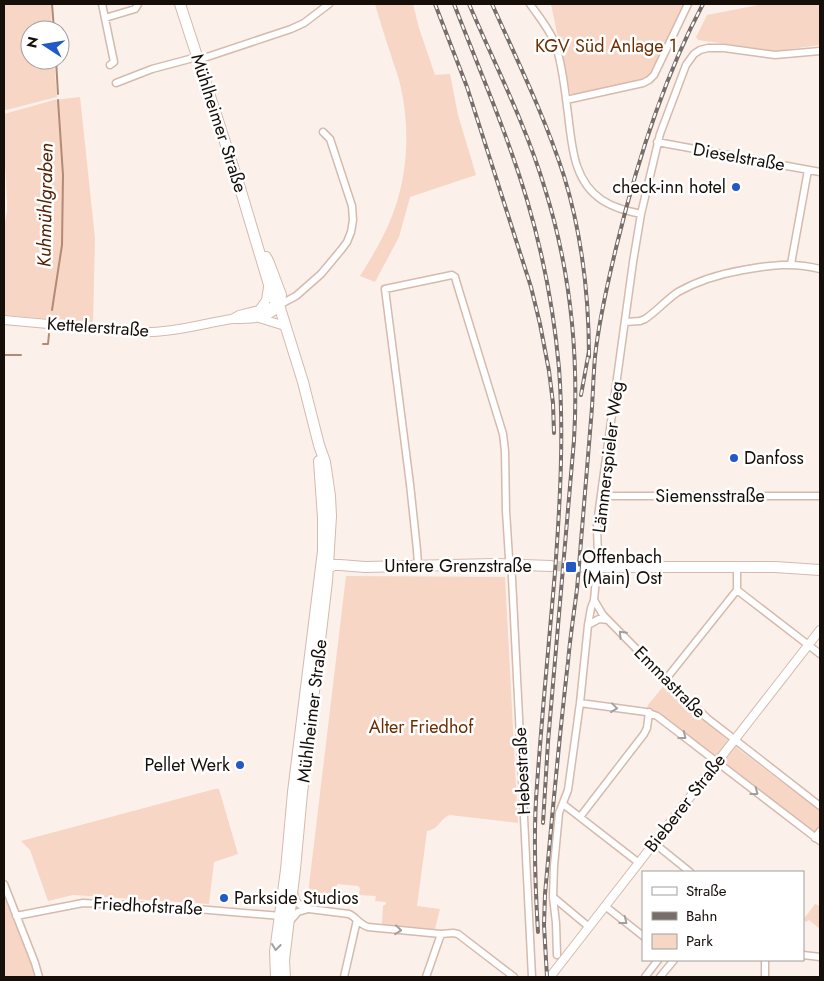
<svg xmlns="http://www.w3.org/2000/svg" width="824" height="981" font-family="Jost,sans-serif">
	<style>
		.green { fill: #f7d6c5 }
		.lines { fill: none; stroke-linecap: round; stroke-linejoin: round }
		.stream { stroke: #b38a75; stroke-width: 2 }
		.primary-tunnel { stroke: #d9cec8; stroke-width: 10; stroke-dasharray: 10 5; stroke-linecap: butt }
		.minor-casing { stroke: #d5baad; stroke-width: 9 }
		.tertiary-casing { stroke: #d5baad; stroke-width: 10 }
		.primary-casing { stroke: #d5baad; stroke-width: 12 }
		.minor { stroke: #fff; stroke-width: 6 }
		.tertiary { stroke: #fff; stroke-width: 8 }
		.primary { stroke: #fff; stroke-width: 10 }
		.rail-casing { stroke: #776e69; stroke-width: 4 }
		.rail { stroke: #fff; stroke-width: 2; stroke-dasharray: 5.5; stroke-linecap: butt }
		.oneway { stroke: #a29f9d }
		.poi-dot { fill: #2259c6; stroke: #fff; stroke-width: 2 }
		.labels { text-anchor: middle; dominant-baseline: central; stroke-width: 5; stroke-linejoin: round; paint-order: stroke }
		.park-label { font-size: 18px; fill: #6d2d00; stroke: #fff }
		.street-label { font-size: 18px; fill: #160e09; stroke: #fff }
		.poi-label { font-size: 18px; fill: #160e09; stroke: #fff; text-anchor: start }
		.water-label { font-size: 19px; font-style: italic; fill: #532203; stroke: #fff }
	</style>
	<rect width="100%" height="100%" fill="#fbf0ea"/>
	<path class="green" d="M 4,4 L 51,4 L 52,30 L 30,30 L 30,60 L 54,60 L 57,97 L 6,110 L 4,109 Z
		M 375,4 L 413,4 L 419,28 L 435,75 L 450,74 L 458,115 L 476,175 L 410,197 L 399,237 L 375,282 L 360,276 C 372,257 384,237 392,216 C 408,176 410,129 401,88 C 399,77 394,66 391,55 C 385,38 380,21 375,4 Z
		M 551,4 L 685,4 L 676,21 L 652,73 L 648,78 L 572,95 L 570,92 L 561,48 L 557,33 Z
		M 763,4 L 820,4 L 820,45 L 776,51 L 698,40 L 696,37 L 707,15 Z
		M 80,97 L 95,238 L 93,323 L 4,315 L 4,227 L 7,211 L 7,202 L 4,144 L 4,114 L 54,100 Z
		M 346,576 L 505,577 L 518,823 L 450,815 C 439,819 440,829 427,831 L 417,906 L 440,909 L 435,929 L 382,924 L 383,906 L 386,904 L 386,902 L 375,901 L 376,896 L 359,895 L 360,888 L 358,886 L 337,884 L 336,893 L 333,892 L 333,896 L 308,894 Z
		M 666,683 L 708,724 L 737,748 L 820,811 L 820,837 L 659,714 L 647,708 L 648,705 Z
		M 215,789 L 219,789 L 238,854 L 214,862 L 209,904 L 73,895 L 48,901 L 30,850 L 21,841 Z
		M 4,897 L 31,962 L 34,977 L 4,977 Z
		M 815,904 L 820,906 L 820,929 L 809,920 L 806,922 L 803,920 Z"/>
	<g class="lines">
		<path class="stream" d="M 52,4 L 54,30
			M 56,60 L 58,94
			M 52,310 L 62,245 L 63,175 L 58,100
			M 43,344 L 48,344 L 49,334
			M 4,355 L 21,355"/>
		<path class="primary-tunnel" d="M 551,566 L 583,567"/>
		<defs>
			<path id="minor" d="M 102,4 L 114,62 L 110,65
				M 530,4 C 539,17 551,31 556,46 C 563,68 565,92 568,114 C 572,145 573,181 602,200 C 614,208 628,211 641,214
				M 105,18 L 135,9 L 137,6 L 138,4
				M 198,60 L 291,29 L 304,23 L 329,4
				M 116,83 L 152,69 L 197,57
				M 566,100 L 643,83 L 649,80 L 654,75 L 688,4
				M 657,142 L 820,172
				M 791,264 L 808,170
				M 279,305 L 296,296 L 321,274 L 341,250 L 347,242 L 351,232 L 353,220 L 352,206 L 330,139 L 323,132
				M 625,322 L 640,321 L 645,319 C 657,311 666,300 678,292 C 699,280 720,274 743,270 C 770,265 794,262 820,269
				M 601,496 L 820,496
				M 418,565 L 417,550 L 410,484 L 385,289 L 452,275 L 455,277 L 457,284 L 503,434 L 505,451 L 506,511 L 509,558 L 511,565 L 512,578 L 532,977
				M 737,590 L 820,654
				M 737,590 L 737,567
				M 594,600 L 603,615 L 666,679 L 707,718 L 820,806
				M 588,625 L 599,619 L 608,620
				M 666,679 L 737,590
				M 580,703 L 646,712 L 657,716 L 820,841
				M 563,804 L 639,863
				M 580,817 L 644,734 L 647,728 L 649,712
				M 815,838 L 820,831
				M 654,843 L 690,872
				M 4,884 L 35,963 L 39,977
				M 294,894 C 295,903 300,906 309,909 L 349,914 C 356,917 359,924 368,927 L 441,934 L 453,933 L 458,934 L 514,977
				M 553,897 L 589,927
				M 605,906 L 643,936
				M 16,916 L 83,903 L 185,908 L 281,916
				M 290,921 L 298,912 L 308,909
				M 557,955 L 556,923 L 553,897 L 554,866 L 559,813 L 568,790 L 580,703 L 588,625 L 591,608 L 594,600 L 598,558 L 597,526 L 599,509 L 633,262 L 641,214 L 660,134 L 686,65 L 694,54 L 700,50 L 708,48 L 724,48 L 775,55 L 820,51
				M 803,955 L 820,957
				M 344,977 L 357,920
				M 426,977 L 441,934
				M 645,977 L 658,960
				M 660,977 L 674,960
				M 765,977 L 765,960"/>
			<path id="tertiary" d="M 259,310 L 266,300 L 268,287
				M 259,318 L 285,326
				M 235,319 C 250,319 271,319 279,305
				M 4,320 L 136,332 C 168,334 201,324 232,319 L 239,315 L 279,305
				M 550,977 L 820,630"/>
			<path id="primary" d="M 180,4 L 240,188 L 273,298 L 279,305 L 303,382 L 319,445 L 325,462 L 330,496 L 331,516 L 327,581 L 302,793 L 295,869 L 284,960 L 285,977
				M 266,257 L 269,263 L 281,295 L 279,305
				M 583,567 L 775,567 L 820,570
				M 328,568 L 334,565 L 340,565 L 365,567 L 495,564 L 551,566
				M 276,977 L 275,952 L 286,870 L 293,792 L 323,551 L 323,518 L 319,461"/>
		</defs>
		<use href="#minor" class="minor-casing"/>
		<use href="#tertiary" class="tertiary-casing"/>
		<use href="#primary" class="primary-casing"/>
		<use href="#minor" class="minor"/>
		<use href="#tertiary" class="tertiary"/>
		<use href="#primary" class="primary"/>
		<defs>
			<path id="rail" d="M 435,4 L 467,87 L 531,287 L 540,324 L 549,371 L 553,403 L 554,433
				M 454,4 C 479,69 507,133 527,200 C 543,254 554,311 559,368 C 564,436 560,504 555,572 C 549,643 542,714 537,785 C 533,834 535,883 538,932
				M 469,4 C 495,65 526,125 545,189 C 571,272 579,354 574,440 L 548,742 L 543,823
				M 492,4 C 517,60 545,117 564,176 C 582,235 589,296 589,357
				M 581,395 L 589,351
				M 547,977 L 544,925 L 545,894 C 552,817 559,739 568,662 C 570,638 574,613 577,589 C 582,533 586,477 591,420 C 593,399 593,378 595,357 C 599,319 608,281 617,244 C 637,162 663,79 703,4"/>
		</defs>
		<use href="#rail" class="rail-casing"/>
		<use href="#rail" class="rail"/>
	</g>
	<defs><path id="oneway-chevron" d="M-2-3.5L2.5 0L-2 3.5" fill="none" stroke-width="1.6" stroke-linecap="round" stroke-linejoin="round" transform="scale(1.25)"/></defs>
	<g class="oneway">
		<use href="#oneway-chevron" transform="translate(622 634) rotate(-134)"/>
		<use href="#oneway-chevron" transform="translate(614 708) rotate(7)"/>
		<use href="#oneway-chevron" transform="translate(683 736) rotate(38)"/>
		<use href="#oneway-chevron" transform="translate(755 792) rotate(37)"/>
		<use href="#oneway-chevron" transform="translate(624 921) rotate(38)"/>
		<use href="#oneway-chevron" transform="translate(398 930) rotate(6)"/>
		<use href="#oneway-chevron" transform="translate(276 947) rotate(97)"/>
	</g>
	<g class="poi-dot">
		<circle cx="736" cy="187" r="5"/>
		<circle cx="734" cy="458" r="5"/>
		<rect x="565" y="561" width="12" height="12" rx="2.5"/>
		<circle cx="240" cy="765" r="5"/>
		<circle cx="224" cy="898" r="5"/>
	</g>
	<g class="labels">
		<g class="park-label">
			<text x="606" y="46">KGV Süd Anlage 1</text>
			<text x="421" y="727">Alter Friedhof</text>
		</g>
		<g class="street-label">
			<text transform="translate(219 123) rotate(72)">Mühlheimer Straße</text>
			<text transform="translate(739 157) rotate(10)">Dieselstraße</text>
			<text transform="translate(98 327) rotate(4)">Kettelerstraße</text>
			<text transform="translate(608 457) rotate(-83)">Lämmerspieler Weg</text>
			<text x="710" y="496">Siemensstraße</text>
			<text x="458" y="566">Untere Grenzstraße</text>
			<text transform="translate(670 682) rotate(45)">Emmastraße</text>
			<text transform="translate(312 711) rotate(-83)">Mühlheimer Straße</text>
			<text transform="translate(522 771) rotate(-93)">Hebestraße</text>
			<text transform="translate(685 803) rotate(-52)">Bieberer Straße</text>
			<text transform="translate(148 906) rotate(3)">Friedhofstraße</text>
		</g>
		<g class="poi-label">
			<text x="726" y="187" text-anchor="end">check-inn hotel</text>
			<text x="744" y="458">Danfoss</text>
			<text x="582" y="557">Offenbach<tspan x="582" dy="21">(Main) Ost</tspan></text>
			<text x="230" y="765" text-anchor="end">Pellet Werk</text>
			<text x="234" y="898">Parkside Studios</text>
		</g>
		<g class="water-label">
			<text transform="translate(45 205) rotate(-89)">Kuhmühlgraben</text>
		</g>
	</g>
	<rect width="824" height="981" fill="none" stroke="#160e09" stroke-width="10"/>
	<rect x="642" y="871" width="162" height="90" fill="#ffffff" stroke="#a29f9d"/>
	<rect x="652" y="887" width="25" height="8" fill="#ffffff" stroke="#a29f9d"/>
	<text x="686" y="896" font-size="15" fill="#160e09">Straße</text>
	<rect x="652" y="912" width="25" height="8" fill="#776e69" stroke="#a29f9d"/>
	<text x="686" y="921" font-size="15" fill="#160e09">Bahn</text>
	<rect x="652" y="934" width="25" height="15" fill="#f7d6c5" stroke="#a29f9d"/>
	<text x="686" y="946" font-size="15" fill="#160e09">Park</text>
	<g transform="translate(45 45) rotate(282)"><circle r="24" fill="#ffffff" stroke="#a29f9d"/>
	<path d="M0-4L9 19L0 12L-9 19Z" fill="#2259c6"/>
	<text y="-8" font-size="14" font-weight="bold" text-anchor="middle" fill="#160e09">N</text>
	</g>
</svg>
